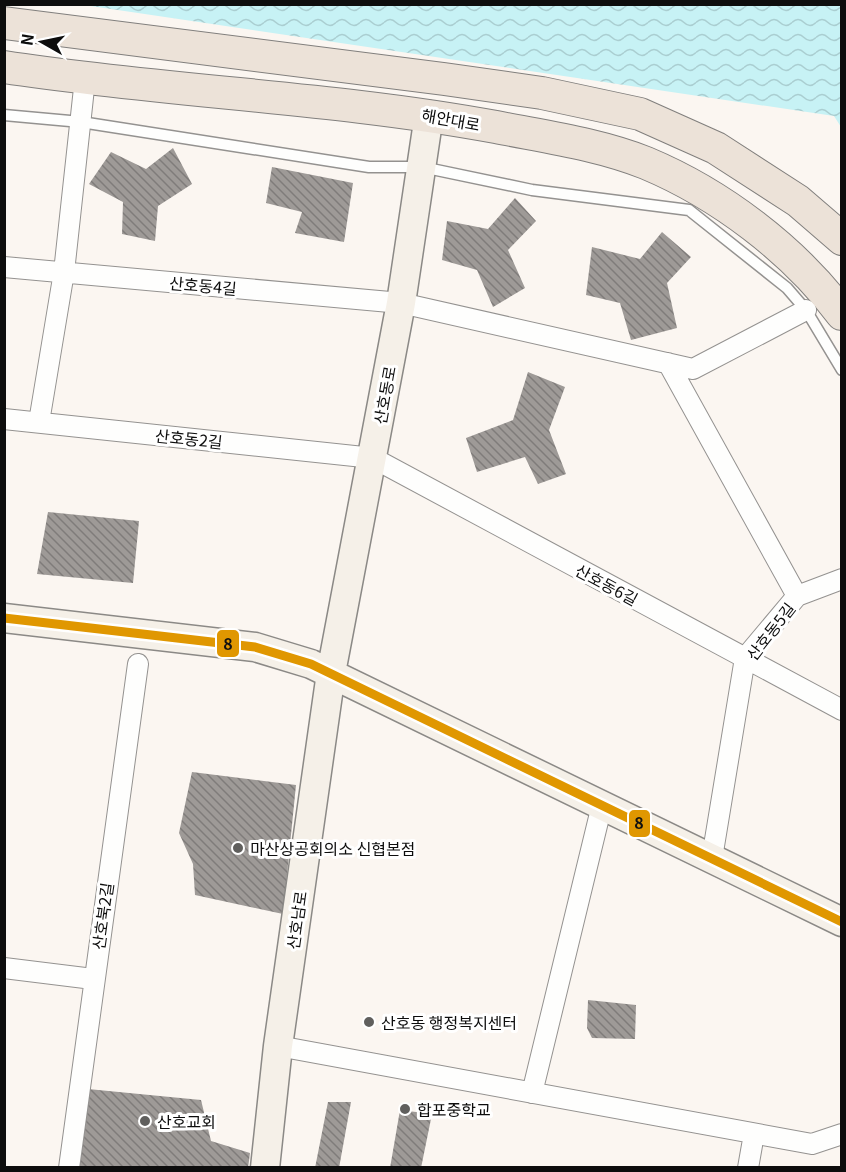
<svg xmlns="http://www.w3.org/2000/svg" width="846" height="1172" font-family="Georgia,'Noto Sans KR',serif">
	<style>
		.water { fill: url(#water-waves) }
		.building { fill: url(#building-back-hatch) }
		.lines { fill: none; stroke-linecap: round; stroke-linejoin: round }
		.lane-casing { stroke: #949290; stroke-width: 13 }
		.street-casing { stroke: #949290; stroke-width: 22 }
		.secondary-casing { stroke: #8b8986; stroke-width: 31 }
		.primary-casing { stroke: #817f7d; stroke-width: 34 }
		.lane { stroke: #fefefd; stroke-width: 10 }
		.street { stroke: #fefefd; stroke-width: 20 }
		.secondary { stroke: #f5f0e8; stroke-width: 28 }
		.primary { stroke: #ece2d8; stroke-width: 32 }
		.bus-1-casing { stroke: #fff; stroke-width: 14 }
		.bus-1 { stroke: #e09701; stroke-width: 9 }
		.poi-dot { fill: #605f5d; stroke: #fff; stroke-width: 2 }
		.labels { text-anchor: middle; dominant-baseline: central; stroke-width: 6; stroke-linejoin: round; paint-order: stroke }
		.street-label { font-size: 16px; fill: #0d0d0d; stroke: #fff }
		.poi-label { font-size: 16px; fill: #0d0d0d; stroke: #fff; text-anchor: start }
		.line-badge { stroke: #fff; stroke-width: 2 }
		.pale-badge-label { font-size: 16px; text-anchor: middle; font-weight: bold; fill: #111 }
	</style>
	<defs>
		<pattern id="water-waves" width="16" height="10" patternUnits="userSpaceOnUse" patternTransform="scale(1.5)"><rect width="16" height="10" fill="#c7f2f5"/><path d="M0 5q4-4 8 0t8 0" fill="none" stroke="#aaced1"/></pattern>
		<pattern id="building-back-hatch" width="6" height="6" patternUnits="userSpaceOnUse" patternTransform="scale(1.5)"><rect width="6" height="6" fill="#9e9a97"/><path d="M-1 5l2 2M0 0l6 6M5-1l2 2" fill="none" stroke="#7f7c7a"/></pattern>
	</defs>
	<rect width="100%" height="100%" fill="#fbf6f1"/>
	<path class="water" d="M 84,5 L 841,5 L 841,127 L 834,116 Z"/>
	<path class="building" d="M 173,148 L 192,184 L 158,206 L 155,241 L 122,234 L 123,202 L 89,184 L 111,152 L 146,169 Z
		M 272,167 L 353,183 L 344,242 L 295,233 L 302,212 L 266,203 Z
		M 515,198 L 536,221 L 508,250 L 525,288 L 493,307 L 477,270 L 442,260 L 447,221 L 488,229 Z
		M 662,232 L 691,257 L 667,283 L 677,328 L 631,340 L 620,303 L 586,295 L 592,247 L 640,259 Z
		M 528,372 L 565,387 L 549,430 L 566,474 L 538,484 L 525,457 L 477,472 L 466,438 L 513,420 Z
		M 48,512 L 139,521 L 133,583 L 37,574 Z
		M 192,772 L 296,785 L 283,914 L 195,895 L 193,864 L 179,833 Z
		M 588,1000 L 636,1005 L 635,1039 L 592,1038 L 587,1028 Z
		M 88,1089 L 201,1100 L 211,1141 L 250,1153 L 248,1168 L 81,1168 L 78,1166 Z
		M 328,1102 L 351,1102 L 339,1168 L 315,1168 Z
		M 400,1110 L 432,1114 L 421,1168 L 390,1168 Z"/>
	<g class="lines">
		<defs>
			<path id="lane" d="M 4,115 L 81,122 L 369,167 L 422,167 L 532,190 L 689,210 L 787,288 L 806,310 L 842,370"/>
			<path id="street" d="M 4,267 L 401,303 L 693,369 L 806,310
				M 668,363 L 797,596 L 745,658 L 712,858
				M 4,419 L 373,458 L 842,710
				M 39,422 L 64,272 L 85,79
				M 797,596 L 842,579
				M 4,968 L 93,979
				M 278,1046 L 812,1144 L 842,1134
				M 532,1093 L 602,805
				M 69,1168 L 138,664
				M 748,1168 L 754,1134"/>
			<path id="secondary" d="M 4,618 L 255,647 L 311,664 L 842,922
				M 265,1168 L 278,1046 L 331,673 L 401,303 L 429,115"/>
			<path id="primary" d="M 4,23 L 444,79 L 542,93 L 640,114 L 716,148 L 798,201 L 842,239
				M 4,67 C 168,92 334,97 496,127 C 546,137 598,144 646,163 C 720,194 793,249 842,314"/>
		</defs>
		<use href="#lane" class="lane-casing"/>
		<use href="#street" class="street-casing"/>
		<use href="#secondary" class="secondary-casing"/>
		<use href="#primary" class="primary-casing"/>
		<use href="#lane" class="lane"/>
		<use href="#street" class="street"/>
		<use href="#secondary" class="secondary"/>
		<use href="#primary" class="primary"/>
		<defs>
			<path id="bus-1" d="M 4,618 L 255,647 L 311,664 L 842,922"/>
		</defs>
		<use href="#bus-1" class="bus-1-casing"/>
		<use href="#bus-1" class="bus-1"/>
	</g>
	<g class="poi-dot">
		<circle cx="238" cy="848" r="6"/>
		<circle cx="369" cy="1022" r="6"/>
		<circle cx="405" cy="1109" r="6"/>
		<circle cx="145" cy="1121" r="6"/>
	</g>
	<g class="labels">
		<g class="street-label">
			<text transform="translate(451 119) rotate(10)">해안대로</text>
			<text transform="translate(203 285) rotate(5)">산호동4길</text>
			<text transform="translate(384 395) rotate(-80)">산호동로</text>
			<text transform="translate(189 438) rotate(6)">산호동2길</text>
			<text transform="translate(607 584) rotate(28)">산호동6길</text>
			<text transform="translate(770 631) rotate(-52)">산호동5길</text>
			<text transform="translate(102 916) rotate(-82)">산호북2길</text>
			<text transform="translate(296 920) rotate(-82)">산호남로</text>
		</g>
		<g class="poi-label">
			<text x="250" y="848">마산상공회의소 신협본점</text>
			<text x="381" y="1022">산호동 행정복지센터</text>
			<text x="417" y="1109">합포중학교</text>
			<text x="157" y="1121">산호교회</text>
		</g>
	</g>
	<g class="line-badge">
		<rect x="216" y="629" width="24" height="29" rx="6" fill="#e09701"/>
		<rect x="628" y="809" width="23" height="29" rx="6" fill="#e09701"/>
	</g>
	<g class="pale-badge-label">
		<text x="228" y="650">8</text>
		<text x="639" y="829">8</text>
	</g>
	<rect width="846" height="1172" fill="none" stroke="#0d0d0d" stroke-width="12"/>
	<g transform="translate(42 42) rotate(279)" stroke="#ffffff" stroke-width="4.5" paint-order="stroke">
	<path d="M0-4.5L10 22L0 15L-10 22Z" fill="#0d0d0d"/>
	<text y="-9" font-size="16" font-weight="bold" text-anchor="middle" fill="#0d0d0d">N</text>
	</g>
</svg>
